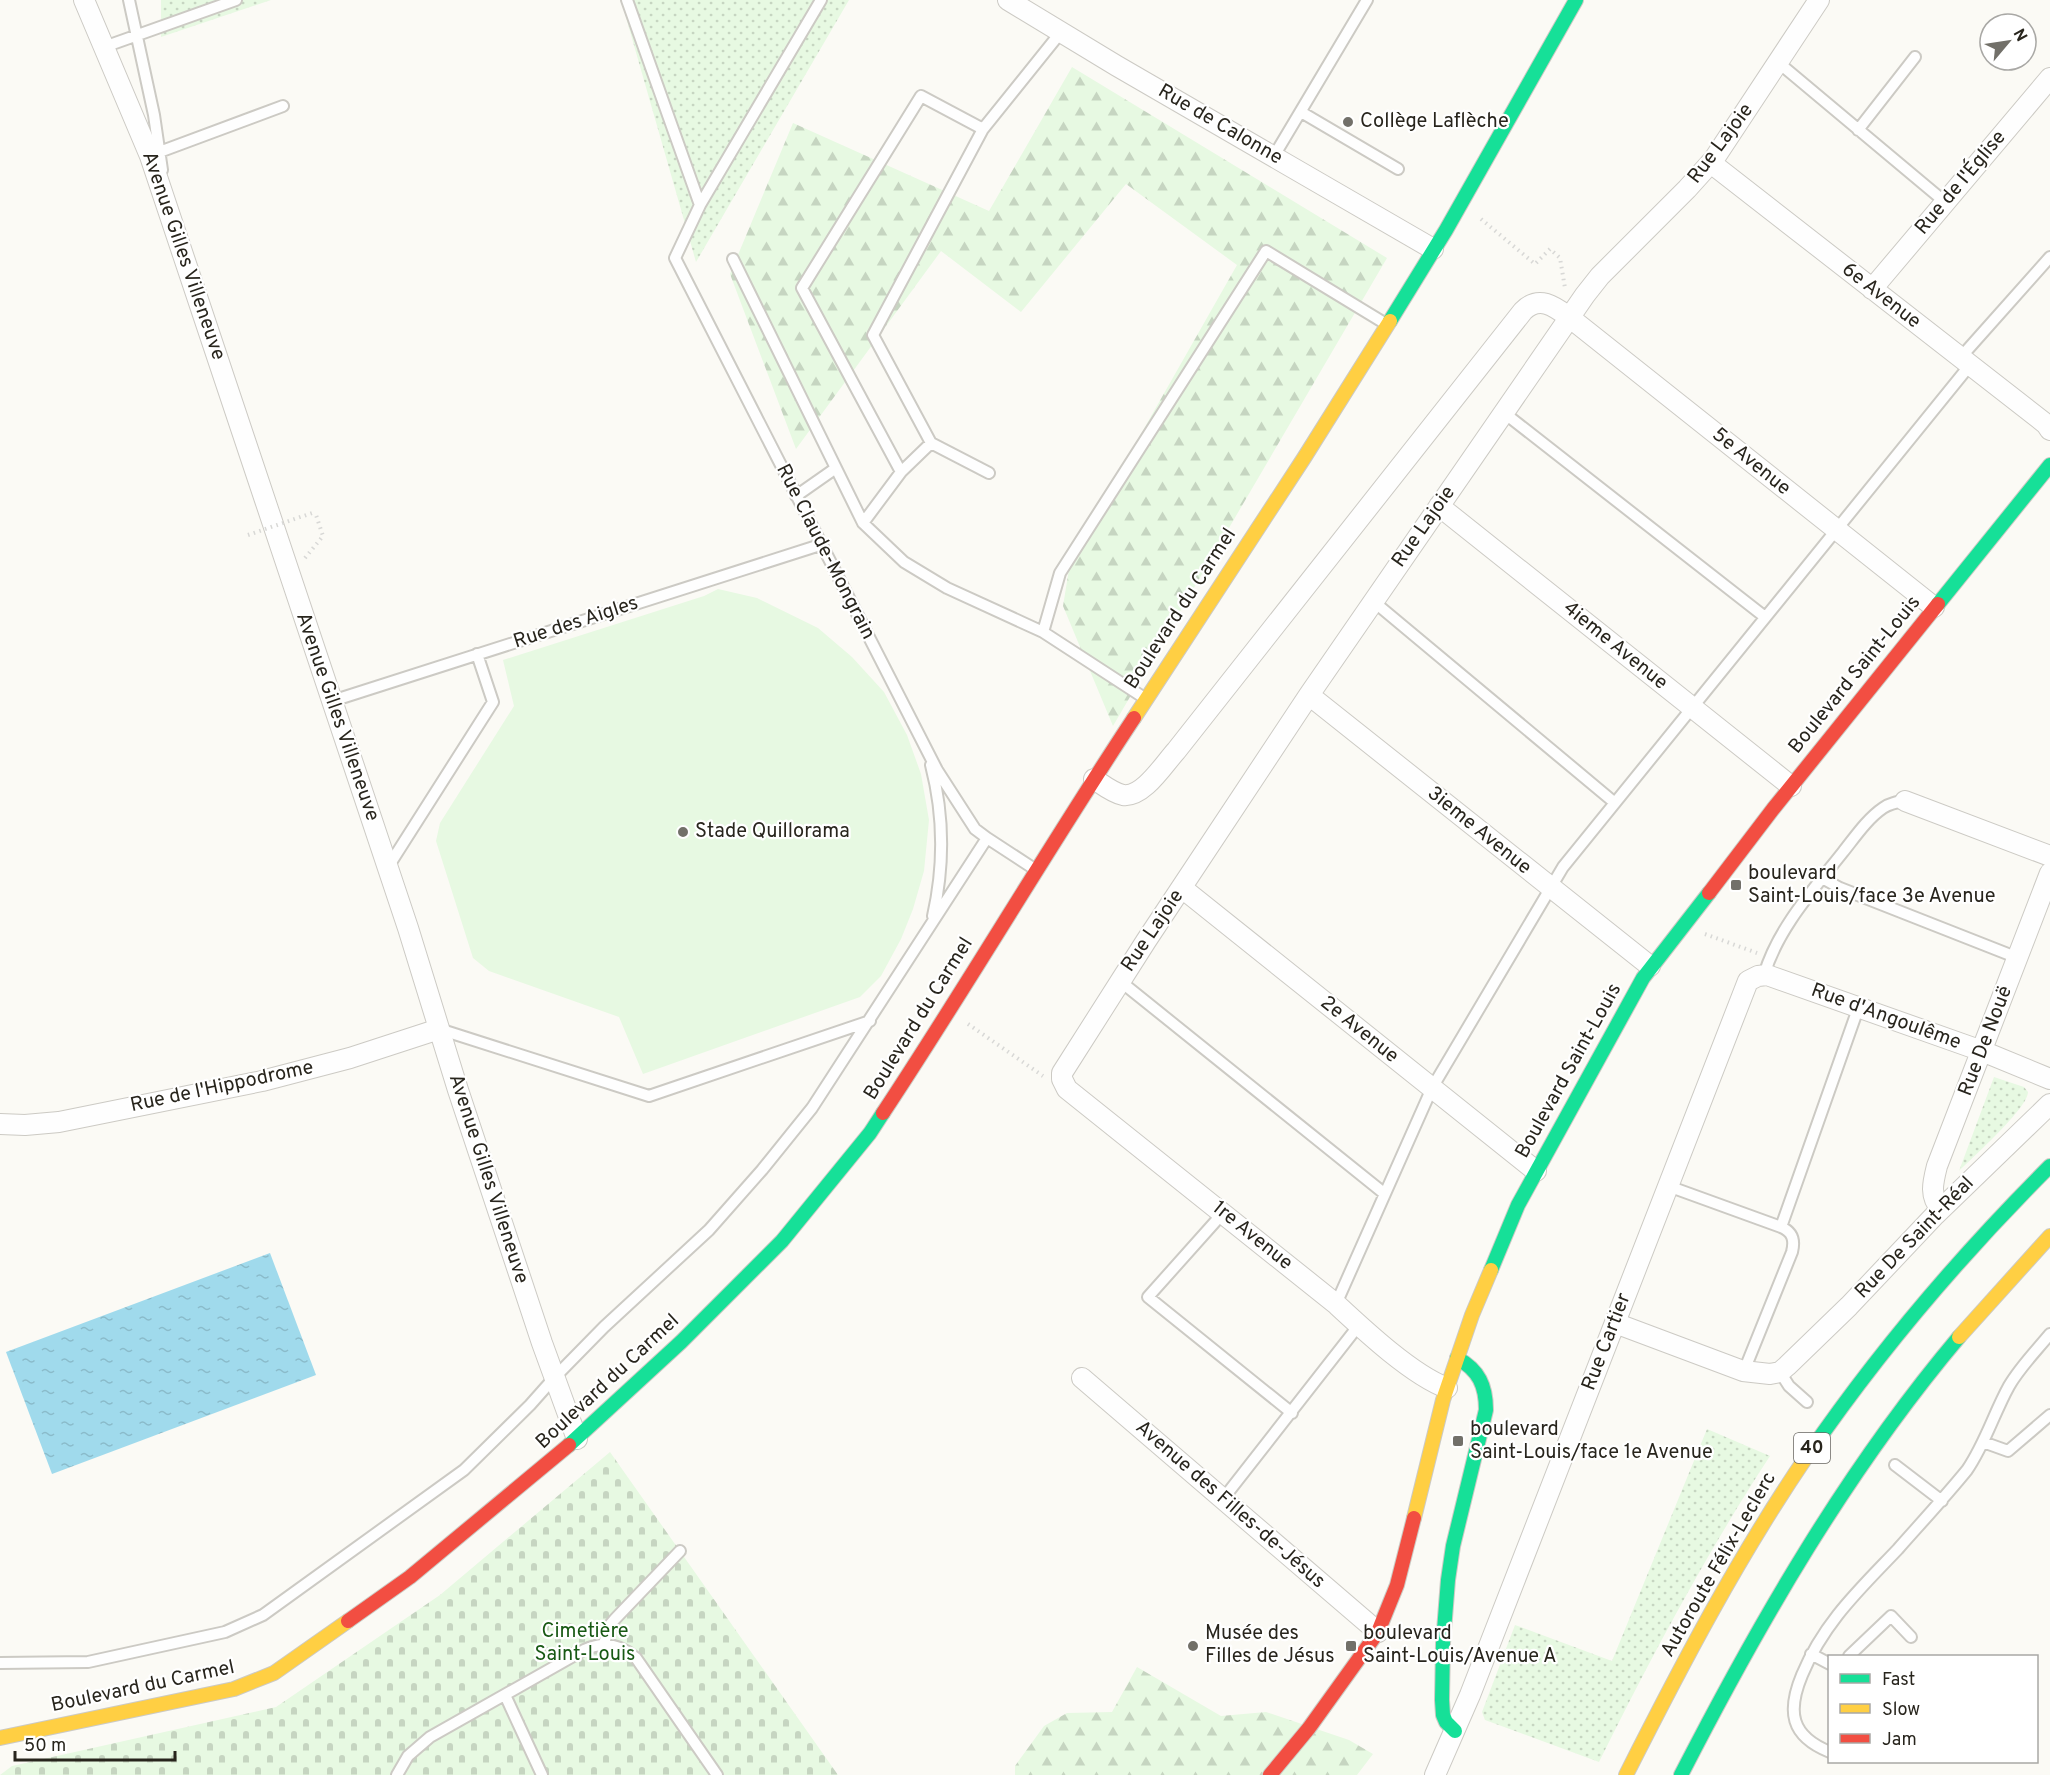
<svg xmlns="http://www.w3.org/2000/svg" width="2050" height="1775" font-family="Overpass,sans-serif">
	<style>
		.grass { fill: url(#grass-dots) }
		.forest { fill: url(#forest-firs) }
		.cemetery { fill: url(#cemetery-stones) }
		.pitch { fill: #e7f9e2 }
		.water { fill: url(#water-ripples) }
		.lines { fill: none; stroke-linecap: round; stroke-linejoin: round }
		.lane-casing { stroke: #cccac4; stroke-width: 14 }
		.street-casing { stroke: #cccac4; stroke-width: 22 }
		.fast-casing { stroke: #cccac4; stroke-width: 16 }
		.slow-casing { stroke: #cccac4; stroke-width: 16 }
		.jam-casing { stroke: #cccac4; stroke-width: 16 }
		.path { stroke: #d8d8d6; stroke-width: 4; stroke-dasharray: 1.5 4.5; stroke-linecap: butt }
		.lane { stroke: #fefefe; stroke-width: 10 }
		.street { stroke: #fefefe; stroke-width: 20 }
		.fast { stroke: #16e098; stroke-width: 14 }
		.slow { stroke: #ffcf43; stroke-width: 14 }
		.jam { stroke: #f24e42; stroke-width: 14 }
		.path-bridge { stroke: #d8d8d6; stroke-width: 4; stroke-dasharray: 1.5 4.5; stroke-linecap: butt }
		.poi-dot { fill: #727069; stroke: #fff; stroke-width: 2 }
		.labels { text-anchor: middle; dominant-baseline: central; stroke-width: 4.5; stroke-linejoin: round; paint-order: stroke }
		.shield { fill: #fff; stroke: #686661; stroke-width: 1.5 }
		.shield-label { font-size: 18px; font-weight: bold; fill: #28251d }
		.poi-label { font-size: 20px; fill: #28251d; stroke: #fff; text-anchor: start }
		.street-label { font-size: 20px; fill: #28251d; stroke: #fff }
		.park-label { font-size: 20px; fill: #185914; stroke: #fff }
	</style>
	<defs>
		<pattern id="grass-dots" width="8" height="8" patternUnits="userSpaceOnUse" patternTransform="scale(1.5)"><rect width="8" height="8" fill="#e7f9e2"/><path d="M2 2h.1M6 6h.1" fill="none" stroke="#c6d5c1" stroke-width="1.8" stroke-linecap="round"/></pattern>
		<pattern id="forest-firs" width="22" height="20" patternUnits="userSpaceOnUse" patternTransform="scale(1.5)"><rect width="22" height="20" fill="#e7f9e2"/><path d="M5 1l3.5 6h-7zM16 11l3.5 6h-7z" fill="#c6d5c1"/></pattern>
		<pattern id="cemetery-stones" width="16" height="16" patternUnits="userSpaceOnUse" patternTransform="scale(1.5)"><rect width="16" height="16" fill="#e7f9e2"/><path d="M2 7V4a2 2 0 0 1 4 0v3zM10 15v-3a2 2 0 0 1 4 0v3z" fill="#c6d5c1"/></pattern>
		<pattern id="water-ripples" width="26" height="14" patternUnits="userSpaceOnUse" patternTransform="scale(1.5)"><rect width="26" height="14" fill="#a0daec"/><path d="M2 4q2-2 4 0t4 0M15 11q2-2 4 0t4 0" fill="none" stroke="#8abbca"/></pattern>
	</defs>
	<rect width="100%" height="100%" fill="#fbfaf5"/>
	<path class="grass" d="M 161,0 L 271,0 L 161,37 Z
		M 621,0 L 849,0 L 696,262 Z
		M 1994,1077 L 2024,1087 L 2028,1092 C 2028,1108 1973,1157 1959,1171 Z
		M 1707,1429 L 1770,1456 C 1706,1554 1651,1657 1599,1762 L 1485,1720 L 1482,1712 L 1515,1625 L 1612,1661 Z"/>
	<path class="forest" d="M 1072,67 L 1387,258 L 1113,726 L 1063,606 L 1071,557 L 1237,265 L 1126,184 L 1021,312 L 941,251 L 796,449 L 730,274 L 793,123 L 989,211 Z
		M 1137,1667 L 1221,1716 L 1266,1712 L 1349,1740 L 1373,1754 L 1357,1775 L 1015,1775 L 1015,1766 L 1044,1726 L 1067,1713 L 1112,1712 Z"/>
	<path class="cemetery" d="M 610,1452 L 838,1775 L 0,1775 L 12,1766 L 30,1762 L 276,1707 L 440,1595 Z"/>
	<path class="pitch" d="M 718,589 L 757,598 L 818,628 L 852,657 L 884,692 L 907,735 L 921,774 L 929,820 L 924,871 L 913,909 L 901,939 L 881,976 L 860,997 L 643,1074 L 619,1017 L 489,971 L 473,958 L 436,841 L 440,823 L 514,706 L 503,660 L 704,596 Z"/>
	<path class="water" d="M 270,1253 L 316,1375 L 52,1474 L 6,1352 Z"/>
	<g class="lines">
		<defs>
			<path id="lane" d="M 129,0 L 154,115 L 162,170
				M 627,0 L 700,205
				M 821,0 L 700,205 L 675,258 L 937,770 L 975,829 L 987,838
				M 104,47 L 236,0
				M 1779,63 L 1945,202
				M 1301,112 L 1398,169
				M 983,129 L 1061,32
				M 1858,130 L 1915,57
				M 154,154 L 283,106
				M 1274,156 L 1367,0
				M 733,259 L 863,523 L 904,562 L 947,588 L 1043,632
				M 1961,357 L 2050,257
				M 1503,412 L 1765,617
				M 931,443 L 989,473
				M 796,496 L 836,468
				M 863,523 L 901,472 L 931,443 L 873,335 L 983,129 L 921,96 L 802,288 L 901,472
				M 1373,601 L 1615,803
				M 1146,699 L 1043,632 L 1060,573 L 1266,251 L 1386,324
				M 332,701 L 820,545
				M 931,765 C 944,815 944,867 933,916
				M 388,867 L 493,702 L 477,654
				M 1822,878 L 1840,888 L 2018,958
				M 1764,975 C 1778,928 1813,890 1843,852 C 1855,837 1867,819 1883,808 C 1890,803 1897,802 1905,801
				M 1120,981 L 1385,1194
				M 439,1029 L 649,1096 L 870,1021
				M 1668,1186 L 1781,1227 L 1859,1006
				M 1223,1213 L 1148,1297 L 1292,1413
				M 1336,1304 L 1432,1088 L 1563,867 L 1970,365
				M 1744,1371 L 1792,1252 C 1795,1240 1793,1232 1781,1227
				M 1780,1372 L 1789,1386 L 1807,1402
				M 1983,1442 L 2008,1451 L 2050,1415
				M 1895,1465 L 1942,1501
				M 1223,1499 L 1359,1325
				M 604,1644 L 609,1626 L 615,1619 L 680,1551
				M 1811,1654 L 1830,1664
				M 1849,1656 L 1891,1616 L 1911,1637
				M 0,1663 L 88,1662 L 225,1632 L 263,1615 L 464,1470 L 530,1405 L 554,1378 L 604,1327 L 709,1230 L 762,1170 L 812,1108 L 987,838 L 1036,870
				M 505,1695 L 542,1775
				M 1830,1752 C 1790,1736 1787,1711 1802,1675 C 1824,1622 1860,1589 1898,1549 C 1921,1523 1945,1497 1967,1470 C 1985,1444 1994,1413 2009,1386 C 2020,1367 2036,1351 2050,1334
				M 397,1775 L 408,1756 L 430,1737 L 584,1650 C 603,1641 620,1644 636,1658 L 717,1775"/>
			<path id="street" d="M 84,0 L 150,156 L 408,928 L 458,1090 L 542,1343 L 577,1439
				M 1008,0 L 1117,66 L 1433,249
				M 1711,163 L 2046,424 L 2050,430
				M 1872,289 L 2050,78
				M 1439,506 L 1791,786
				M 1309,695 L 1650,966
				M 1094,779 C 1103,785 1113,793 1123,795 C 1143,798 1164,764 1176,751 L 1523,311 C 1539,295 1554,306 1569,317 L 1934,607
				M 1905,801 L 2050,856
				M 1182,888 L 1536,1171
				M 0,1124 L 25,1125 L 59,1122 L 262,1081 L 350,1058 L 439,1029
				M 1941,1209 C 1929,1196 1933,1182 1937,1166 L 2050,873
				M 1615,1323 L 1743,1371 L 1770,1374 L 1780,1372 L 1787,1366 L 1849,1306 L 1935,1215 L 2050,1104
				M 1082,1378 L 1378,1632
				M 1447,1388 C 1412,1375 1364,1330 1336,1304 L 1067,1089 L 1062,1079 L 1062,1073 L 1146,941 L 1309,695 L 1585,295 L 1600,276 L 1687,189 L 1714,159 L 1819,0
				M 1435,1775 L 1470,1695 L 1748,981 L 1758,976 L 1767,975 L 1982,1051 L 2050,1079"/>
			<path id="fast" d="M 1390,321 L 1446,230 L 1576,0
				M 1938,604 L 2050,465
				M 1491,1270 L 1518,1205 L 1643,978 L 1709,893
				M 569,1445 L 681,1342 L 782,1241 L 870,1133 L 883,1113
				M 1807,1456 C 1879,1351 1960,1256 2050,1166
				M 1455,1731 L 1446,1722 L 1443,1715 L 1442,1700 L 1443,1643 L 1448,1580 L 1453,1546 L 1486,1410 C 1486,1386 1479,1370 1457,1358
				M 1681,1775 C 1760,1621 1847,1470 1959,1337"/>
			<path id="slow" d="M 1134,718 L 1304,458 L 1390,321
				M 1959,1337 L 2050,1236
				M 1414,1518 L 1443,1400 L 1472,1315 L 1491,1270
				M 0,1738 L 234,1689 L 274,1673 L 348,1621
				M 1626,1775 C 1681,1666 1738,1557 1807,1456"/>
			<path id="jam" d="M 1709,893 L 1773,809 L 1938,604
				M 883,1113 C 969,983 1048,848 1134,718
				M 348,1621 L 410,1577 L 569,1445
				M 1270,1775 L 1309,1728 L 1378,1632 L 1397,1585 L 1414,1518"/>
		</defs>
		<use href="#lane" class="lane-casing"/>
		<use href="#street" class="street-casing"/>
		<use href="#fast" class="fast-casing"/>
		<use href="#slow" class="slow-casing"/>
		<use href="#jam" class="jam-casing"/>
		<path class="path" d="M 1481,219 L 1535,264 L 1550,249 L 1560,258 L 1565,288
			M 305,558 L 323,536 L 315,512
			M 1705,934 L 1757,953
			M 968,1024 L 1043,1076"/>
		<use href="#lane" class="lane"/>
		<use href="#street" class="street"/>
		<use href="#fast" class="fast"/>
		<use href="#slow" class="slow"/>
		<use href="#jam" class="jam"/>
		<path class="path-bridge" d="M 248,535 L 315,512"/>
	</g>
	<g class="poi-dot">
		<circle cx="1348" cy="122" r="6"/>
		<circle cx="683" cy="832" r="6"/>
		<rect x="1730" y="879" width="12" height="12" rx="3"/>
		<rect x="1452" y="1435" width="12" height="12" rx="3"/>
		<circle cx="1193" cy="1646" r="6"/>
		<rect x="1345" y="1640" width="12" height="12" rx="3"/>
	</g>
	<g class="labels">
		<rect class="shield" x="1794" y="1433" width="36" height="30" rx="4.5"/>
		<g class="shield-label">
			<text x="1812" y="1448">40</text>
		</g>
		<g class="poi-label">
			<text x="1360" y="122">Collège Laflèche</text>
			<text x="695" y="832">Stade Quillorama</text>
			<text x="1748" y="874">boulevard<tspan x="1748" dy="23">Saint-Louis/face 3e Avenue</tspan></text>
			<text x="1470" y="1430">boulevard<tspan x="1470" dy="23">Saint-Louis/face 1e Avenue</tspan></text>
			<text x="1205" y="1634">Musée des<tspan x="1205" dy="23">Filles de Jésus</tspan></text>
			<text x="1363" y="1634">boulevard<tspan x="1363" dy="23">Saint-Louis/Avenue A</tspan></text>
		</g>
		<g class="street-label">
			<text transform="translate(1220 125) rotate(30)">Rue de Calonne</text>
			<text transform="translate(1721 144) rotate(-53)">Rue Lajoie</text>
			<text transform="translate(1961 183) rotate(-50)">Rue de l'Église</text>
			<text transform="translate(183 256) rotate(71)">Avenue Gilles Villeneuve</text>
			<text transform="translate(1881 296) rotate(38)">6e Avenue</text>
			<text transform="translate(1751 462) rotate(39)">5e Avenue</text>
			<text transform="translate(1424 527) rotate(-55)">Rue Lajoie</text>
			<text transform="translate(825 552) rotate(63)">Rue Claude-Mongrain</text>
			<text transform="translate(1181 609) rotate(-57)">Boulevard du Carmel</text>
			<text transform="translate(576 623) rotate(-18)">Rue des Aigles</text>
			<text transform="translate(1615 646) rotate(39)">4ieme Avenue</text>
			<text transform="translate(1855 675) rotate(-51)">Boulevard Saint-Louis</text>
			<text transform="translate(337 717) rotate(71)">Avenue Gilles Villeneuve</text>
			<text transform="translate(1479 831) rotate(39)">3ieme Avenue</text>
			<text transform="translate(1153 931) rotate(-56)">Rue Lajoie</text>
			<text transform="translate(1886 1017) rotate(20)">Rue d'Angoulême</text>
			<text transform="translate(919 1019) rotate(-58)">Boulevard du Carmel</text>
			<text transform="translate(1359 1030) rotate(39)">2e Avenue</text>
			<text transform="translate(1986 1041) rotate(-69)">Rue De Nouë</text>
			<text transform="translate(1569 1071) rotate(-61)">Boulevard Saint-Louis</text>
			<text transform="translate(222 1087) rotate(-12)">Rue de l'Hippodrome</text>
			<text transform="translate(488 1179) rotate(72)">Avenue Gilles Villeneuve</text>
			<text transform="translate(1252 1236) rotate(39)">1re Avenue</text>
			<text transform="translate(1915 1238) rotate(-46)">Rue De Saint-Réal</text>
			<text transform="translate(1607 1342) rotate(-69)">Rue Cartier</text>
			<text transform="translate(608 1382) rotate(-43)">Boulevard du Carmel</text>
			<text transform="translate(1230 1505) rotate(41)">Avenue des Filles-de-Jésus</text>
			<text transform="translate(1719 1565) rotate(-60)">Autoroute Félix-Leclerc</text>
			<text transform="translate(143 1687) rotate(-12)">Boulevard du Carmel</text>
		</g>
		<g class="park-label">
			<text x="585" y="1632">Cimetière<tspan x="585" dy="23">Saint-Louis</tspan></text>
		</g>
	</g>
	<rect x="1828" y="1655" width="210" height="108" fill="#ffffff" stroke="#a9a8a5" stroke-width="1.5"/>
	<rect x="1840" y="1674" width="30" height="9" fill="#16e098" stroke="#a9a8a5" stroke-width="1.5"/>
	<text x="1882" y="1685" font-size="18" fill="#28251d">Fast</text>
	<rect x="1840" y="1704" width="30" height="9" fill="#ffcf43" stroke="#a9a8a5" stroke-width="1.5"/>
	<text x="1882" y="1715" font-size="18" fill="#28251d">Slow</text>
	<rect x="1840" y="1734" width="30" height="9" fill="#f24e42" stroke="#a9a8a5" stroke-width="1.5"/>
	<text x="1882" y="1745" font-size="18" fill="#28251d">Jam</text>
	<g transform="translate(2008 42) rotate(61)"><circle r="28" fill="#ffffff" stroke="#a9a8a5" stroke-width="1.5"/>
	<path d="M0-4.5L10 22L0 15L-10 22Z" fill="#727069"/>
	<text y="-9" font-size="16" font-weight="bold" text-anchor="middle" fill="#28251d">N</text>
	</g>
	<path d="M15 1751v9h160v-9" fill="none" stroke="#28251d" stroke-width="3"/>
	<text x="24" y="1751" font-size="18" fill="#28251d" stroke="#ffffff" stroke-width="4.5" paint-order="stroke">50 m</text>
</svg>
